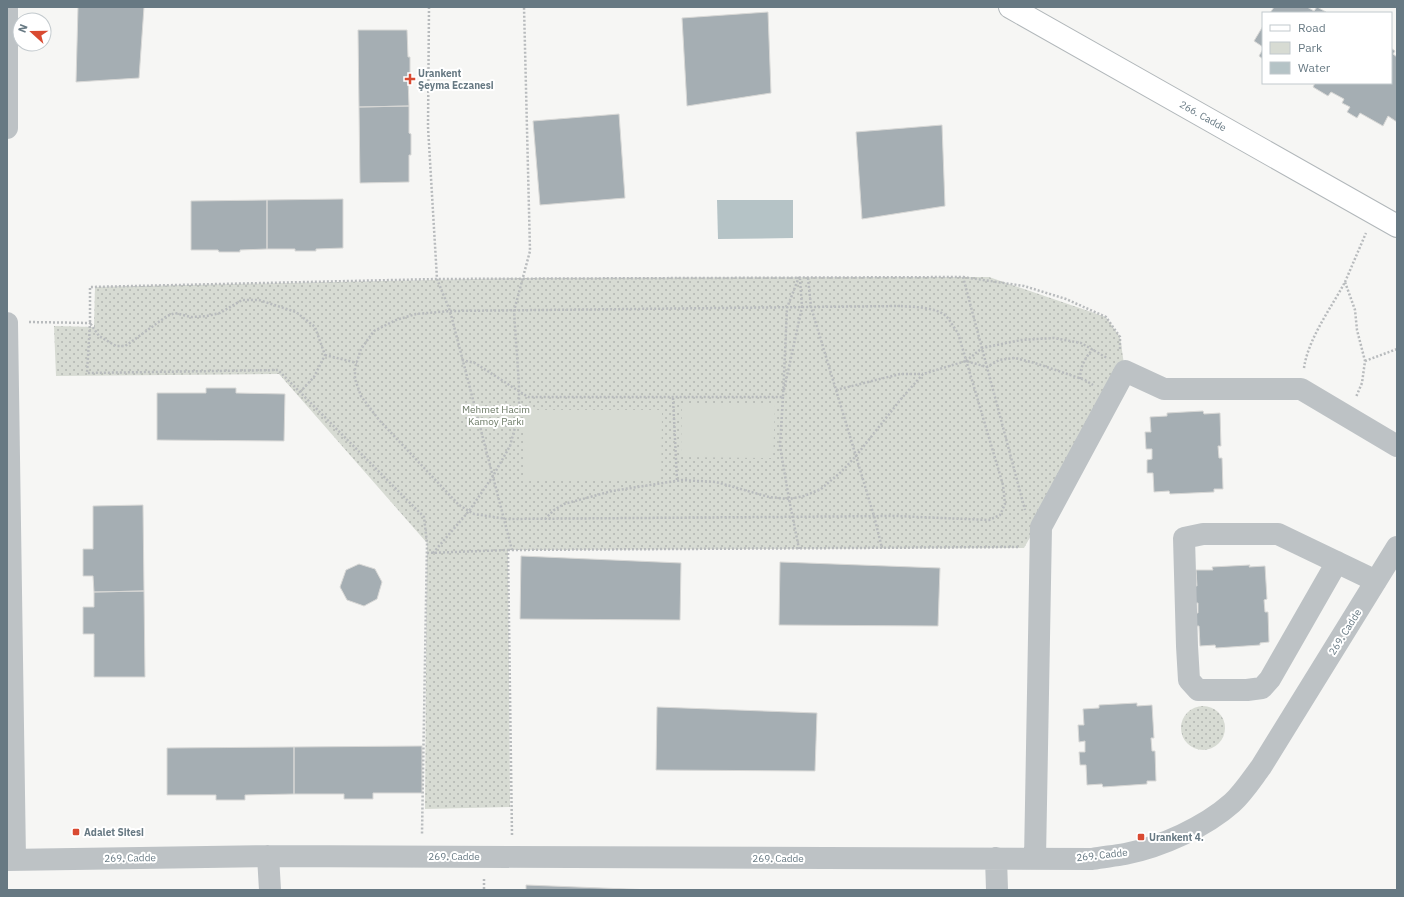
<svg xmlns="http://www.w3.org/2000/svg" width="1404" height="897" font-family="'IBM Plex Sans',sans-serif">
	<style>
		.green { fill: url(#green-dots) }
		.pitch { fill: #d7dbd3 }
		.water { fill: #b5c3c6 }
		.building { fill: #a5aeb3; stroke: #d8d8d6 }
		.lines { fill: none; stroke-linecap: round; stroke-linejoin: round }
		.major-casing { stroke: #b1b7ba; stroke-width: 24 }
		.path { stroke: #b8bbbd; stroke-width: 2.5; stroke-dasharray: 2 2; stroke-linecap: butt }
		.minor { stroke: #bdc2c5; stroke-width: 22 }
		.major { stroke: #fff; stroke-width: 22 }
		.poi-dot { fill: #d94a31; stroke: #fff; stroke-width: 1.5 }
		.labels { text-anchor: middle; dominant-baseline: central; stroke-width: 4; stroke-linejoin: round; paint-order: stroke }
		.poi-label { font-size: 10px; font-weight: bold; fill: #677983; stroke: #fff; text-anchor: start }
		.street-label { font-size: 10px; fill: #677983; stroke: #fff }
		.park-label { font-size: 10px; fill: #6c7a66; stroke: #fff }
	</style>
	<defs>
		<pattern id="green-dots" width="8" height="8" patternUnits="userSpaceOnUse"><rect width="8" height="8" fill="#d7dbd3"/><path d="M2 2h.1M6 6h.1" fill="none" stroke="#b2b6b1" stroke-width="1.8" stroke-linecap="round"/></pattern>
	</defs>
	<rect width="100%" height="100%" fill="#f6f6f4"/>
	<path class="green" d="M 853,277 L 989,277 L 1106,317 L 1120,337 L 1125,371 L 1024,548 L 508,550 L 510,807 L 425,809 L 427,543 L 279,374 L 56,376 L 54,326 L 94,327 L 95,287 L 523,278 Z
		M1181 728a22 22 0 1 1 44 0a22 22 0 1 1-44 0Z"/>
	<path class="pitch" d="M 682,404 L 775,404 L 773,458 L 681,457 Z
		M 523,410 L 662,410 L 661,481 L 523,481 Z"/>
	<path class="water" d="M 717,200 L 793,200 L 793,238 L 718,239 Z"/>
	<path class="building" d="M 78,7 L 144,7 L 139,78 L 76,82 Z
		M 1274,7 L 1307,7 L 1314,11 L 1317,7 L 1326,12 L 1270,13 Z
		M 768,12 L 771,93 L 687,106 L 682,18 Z
		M 1263,26 L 1263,47 L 1254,41 Z
		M 358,30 L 407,30 L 408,57 L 410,57 L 410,79 L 408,79 L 409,106 L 359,107 Z
		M 1391,48 L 1395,51 L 1393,54 L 1397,57 L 1397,122 L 1388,116 L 1383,126 L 1360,113 L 1357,118 L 1347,112 L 1350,107 L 1342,103 L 1344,99 L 1331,92 L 1328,96 L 1313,87 L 1315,83 L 1391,83 Z
		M 1263,49 L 1263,59 L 1259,56 Z
		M 409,106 L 409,133 L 411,134 L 411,155 L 409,155 L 409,182 L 360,183 L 359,107 Z
		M 619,114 L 625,198 L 540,205 L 533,121 Z
		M 942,125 L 945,206 L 862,219 L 856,132 Z
		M 343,199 L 343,248 L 316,249 L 316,251 L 295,251 L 295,249 L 267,249 L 267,200 Z
		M 267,200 L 267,249 L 240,250 L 240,252 L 219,252 L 218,250 L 191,250 L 191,201 Z
		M 206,388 L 236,388 L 236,393 L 285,394 L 284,441 L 157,440 L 157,393 L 206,393 Z
		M 1203,411 L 1204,414 L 1220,413 L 1221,446 L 1218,446 L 1219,458 L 1222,458 L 1223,489 L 1214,489 L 1214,492 L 1170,494 L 1169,491 L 1154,492 L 1153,473 L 1147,473 L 1147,460 L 1152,459 L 1152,449 L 1146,449 L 1145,432 L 1151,432 L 1150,417 L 1167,416 L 1167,413 Z
		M 143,505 L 144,591 L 94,592 L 93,576 L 83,576 L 83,549 L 93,549 L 93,506 Z
		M 521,556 L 681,563 L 680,620 L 520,619 Z
		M 780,562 L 940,568 L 938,626 L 779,625 Z
		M 359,564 L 375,569 L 382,582 L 377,599 L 364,606 L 347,600 L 340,587 L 346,570 Z
		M 1250,565 L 1249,567 L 1265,566 L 1267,599 L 1264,600 L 1265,612 L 1268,612 L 1269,642 L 1260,643 L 1260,645 L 1216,648 L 1215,645 L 1200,646 L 1199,626 L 1193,626 L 1192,613 L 1198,613 L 1198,603 L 1192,603 L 1191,586 L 1197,586 L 1196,570 L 1213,570 L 1212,567 Z
		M 144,591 L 145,677 L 94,677 L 94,634 L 83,634 L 83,607 L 94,607 L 94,592 Z
		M 1137,703 L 1137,706 L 1152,705 L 1154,738 L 1151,738 L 1152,751 L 1155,751 L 1156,781 L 1147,781 L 1147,784 L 1103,787 L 1102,784 L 1087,785 L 1086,765 L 1080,765 L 1079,752 L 1085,752 L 1085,741 L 1079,742 L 1078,725 L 1084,725 L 1083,709 L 1099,708 L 1099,705 Z
		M 657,707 L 817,713 L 815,771 L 656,770 Z
		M 422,746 L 422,793 L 373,793 L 373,799 L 344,799 L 344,794 L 294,794 L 294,747 Z
		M 294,747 L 294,794 L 245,795 L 245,800 L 216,800 L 216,795 L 167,795 L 167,748 Z
		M 526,885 L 652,890 L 526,890 Z"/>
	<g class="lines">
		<defs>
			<path id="major" d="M 1010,7 L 1397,226"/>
		</defs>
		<use href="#major" class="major-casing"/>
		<path class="path" d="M 429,7 L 428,127 L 437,279 L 450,311 L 512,550
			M 963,277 L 1024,286 L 1066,299 L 1106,317 L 1120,337 L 1120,349
			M 808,278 L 811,307 L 874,516 L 882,548
			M 1345,282 L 1366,233
			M 901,306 C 913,307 938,307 947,317 C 951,322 954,328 958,333 L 1003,485 L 1005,504 L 1000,515 L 989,520 L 896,516 L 507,519 L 474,514 L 459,505 L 379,420 L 361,396 L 355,379 L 355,368 L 361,349 L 374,331 L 396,320 L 416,314 L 450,311 Z
			M 29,322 L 90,323 L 87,373 L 278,370 L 424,517 L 427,543 L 422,834
			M 325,355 L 357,363
			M 462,360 L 475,363 L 528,397 L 783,397 L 787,308 L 799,277
			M 966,361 L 982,348 L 1021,340 L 1054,338 L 1081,343 L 1107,358
			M 1365,361 L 1397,349
			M 1304,368 C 1308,339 1331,308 1345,282 L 1355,310 L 1357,330 L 1365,361 L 1362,383 L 1356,397
			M 1080,379 C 1080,367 1085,358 1093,349
			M 784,390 L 802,307 L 800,279
			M 836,390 L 900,374 L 923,374
			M 300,392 L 314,377 L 325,355 L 315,327 L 296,312 L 259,300 L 242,300 L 220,313 L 207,316 L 191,317 L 175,313 L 167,316 L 131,342 L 125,346 L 116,346 L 99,336 L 90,323 L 90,287 L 437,279 L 963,277 L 1025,510
			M 783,397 L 780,446 L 789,499 L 799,549
			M 673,398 L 677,480
			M 545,519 L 554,510 L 564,504 L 612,491 L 682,480 L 716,482 L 769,497 L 789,499 L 804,496 L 821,489 L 841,472 L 856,456 L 901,399 L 923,374 L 966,361 L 987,367 L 999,360 L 1015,358 L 1035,363 L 1085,380 L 1093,385
			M 508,550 L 1019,547
			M 427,553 L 508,550 L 512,835
			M 433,553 L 469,511 L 493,476 L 510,446 L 519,413 L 519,385 L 514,311 L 530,251 L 524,7
			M 484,879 L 484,890"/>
		<path class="minor" d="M 7,128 L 7,7
			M 7,323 L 15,860
			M 1337,562 L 1270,679 L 1262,688 L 1247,690 L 1198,690 L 1189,680 L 1187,646 L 1184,538 L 1203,534 L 1278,534 L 1376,581
			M 268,856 L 270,890
			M 996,858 L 997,890
			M 1035,859 L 1041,527 L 1125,371 L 1164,389 L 1301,389 L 1397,446
			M 7,860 L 268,856 L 1092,859 C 1103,857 1114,856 1125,854 C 1161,847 1205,827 1232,803 C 1243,793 1252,779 1261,767 L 1397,547"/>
		<use href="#major" class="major"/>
	</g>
	<g class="poi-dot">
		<path d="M408 73h4v4h4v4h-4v4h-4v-4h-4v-4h4z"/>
		<rect x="72" y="828" width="8" height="8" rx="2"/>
		<rect x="1137" y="833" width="8" height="8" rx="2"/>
	</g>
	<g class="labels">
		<g class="poi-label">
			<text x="418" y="73">Urankent<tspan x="418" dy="12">Şeyma Eczanesi</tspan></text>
			<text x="84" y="832">Adalet Sitesi</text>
			<text x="1149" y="837">Urankent 4.</text>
		</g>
		<g class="street-label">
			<text transform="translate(1203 116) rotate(29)">266. Cadde</text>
			<text transform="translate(1345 632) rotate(-58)">269. Cadde</text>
			<text transform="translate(1102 855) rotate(-6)">269. Cadde</text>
			<text x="454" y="856">269. Cadde</text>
			<text transform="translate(130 858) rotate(-1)">269. Cadde</text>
			<text x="778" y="858">269. Cadde</text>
		</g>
		<g class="park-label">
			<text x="496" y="409">Mehmet Hacim<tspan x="496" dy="12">Kamoy Parkı</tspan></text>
		</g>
	</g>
	<rect width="1404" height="897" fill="none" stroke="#677983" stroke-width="16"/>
	<rect x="1262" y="12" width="130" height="72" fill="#ffffff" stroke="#c2c9cd"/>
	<rect x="1270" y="25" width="20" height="6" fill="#ffffff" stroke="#c2c9cd"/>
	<text x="1298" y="32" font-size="12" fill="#677983">Road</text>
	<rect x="1270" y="42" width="20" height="12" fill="#d7dbd3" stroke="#c2c9cd"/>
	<text x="1298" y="52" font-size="12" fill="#677983">Park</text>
	<rect x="1270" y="62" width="20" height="12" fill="#b5c3c6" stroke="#c2c9cd"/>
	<text x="1298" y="72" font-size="12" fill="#677983">Water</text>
	<g transform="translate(32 32) rotate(291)"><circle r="19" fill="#ffffff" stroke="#c2c9cd"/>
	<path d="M0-3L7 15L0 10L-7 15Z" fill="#d94a31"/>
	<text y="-6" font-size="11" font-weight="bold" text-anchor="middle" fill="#677983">N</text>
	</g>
</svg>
